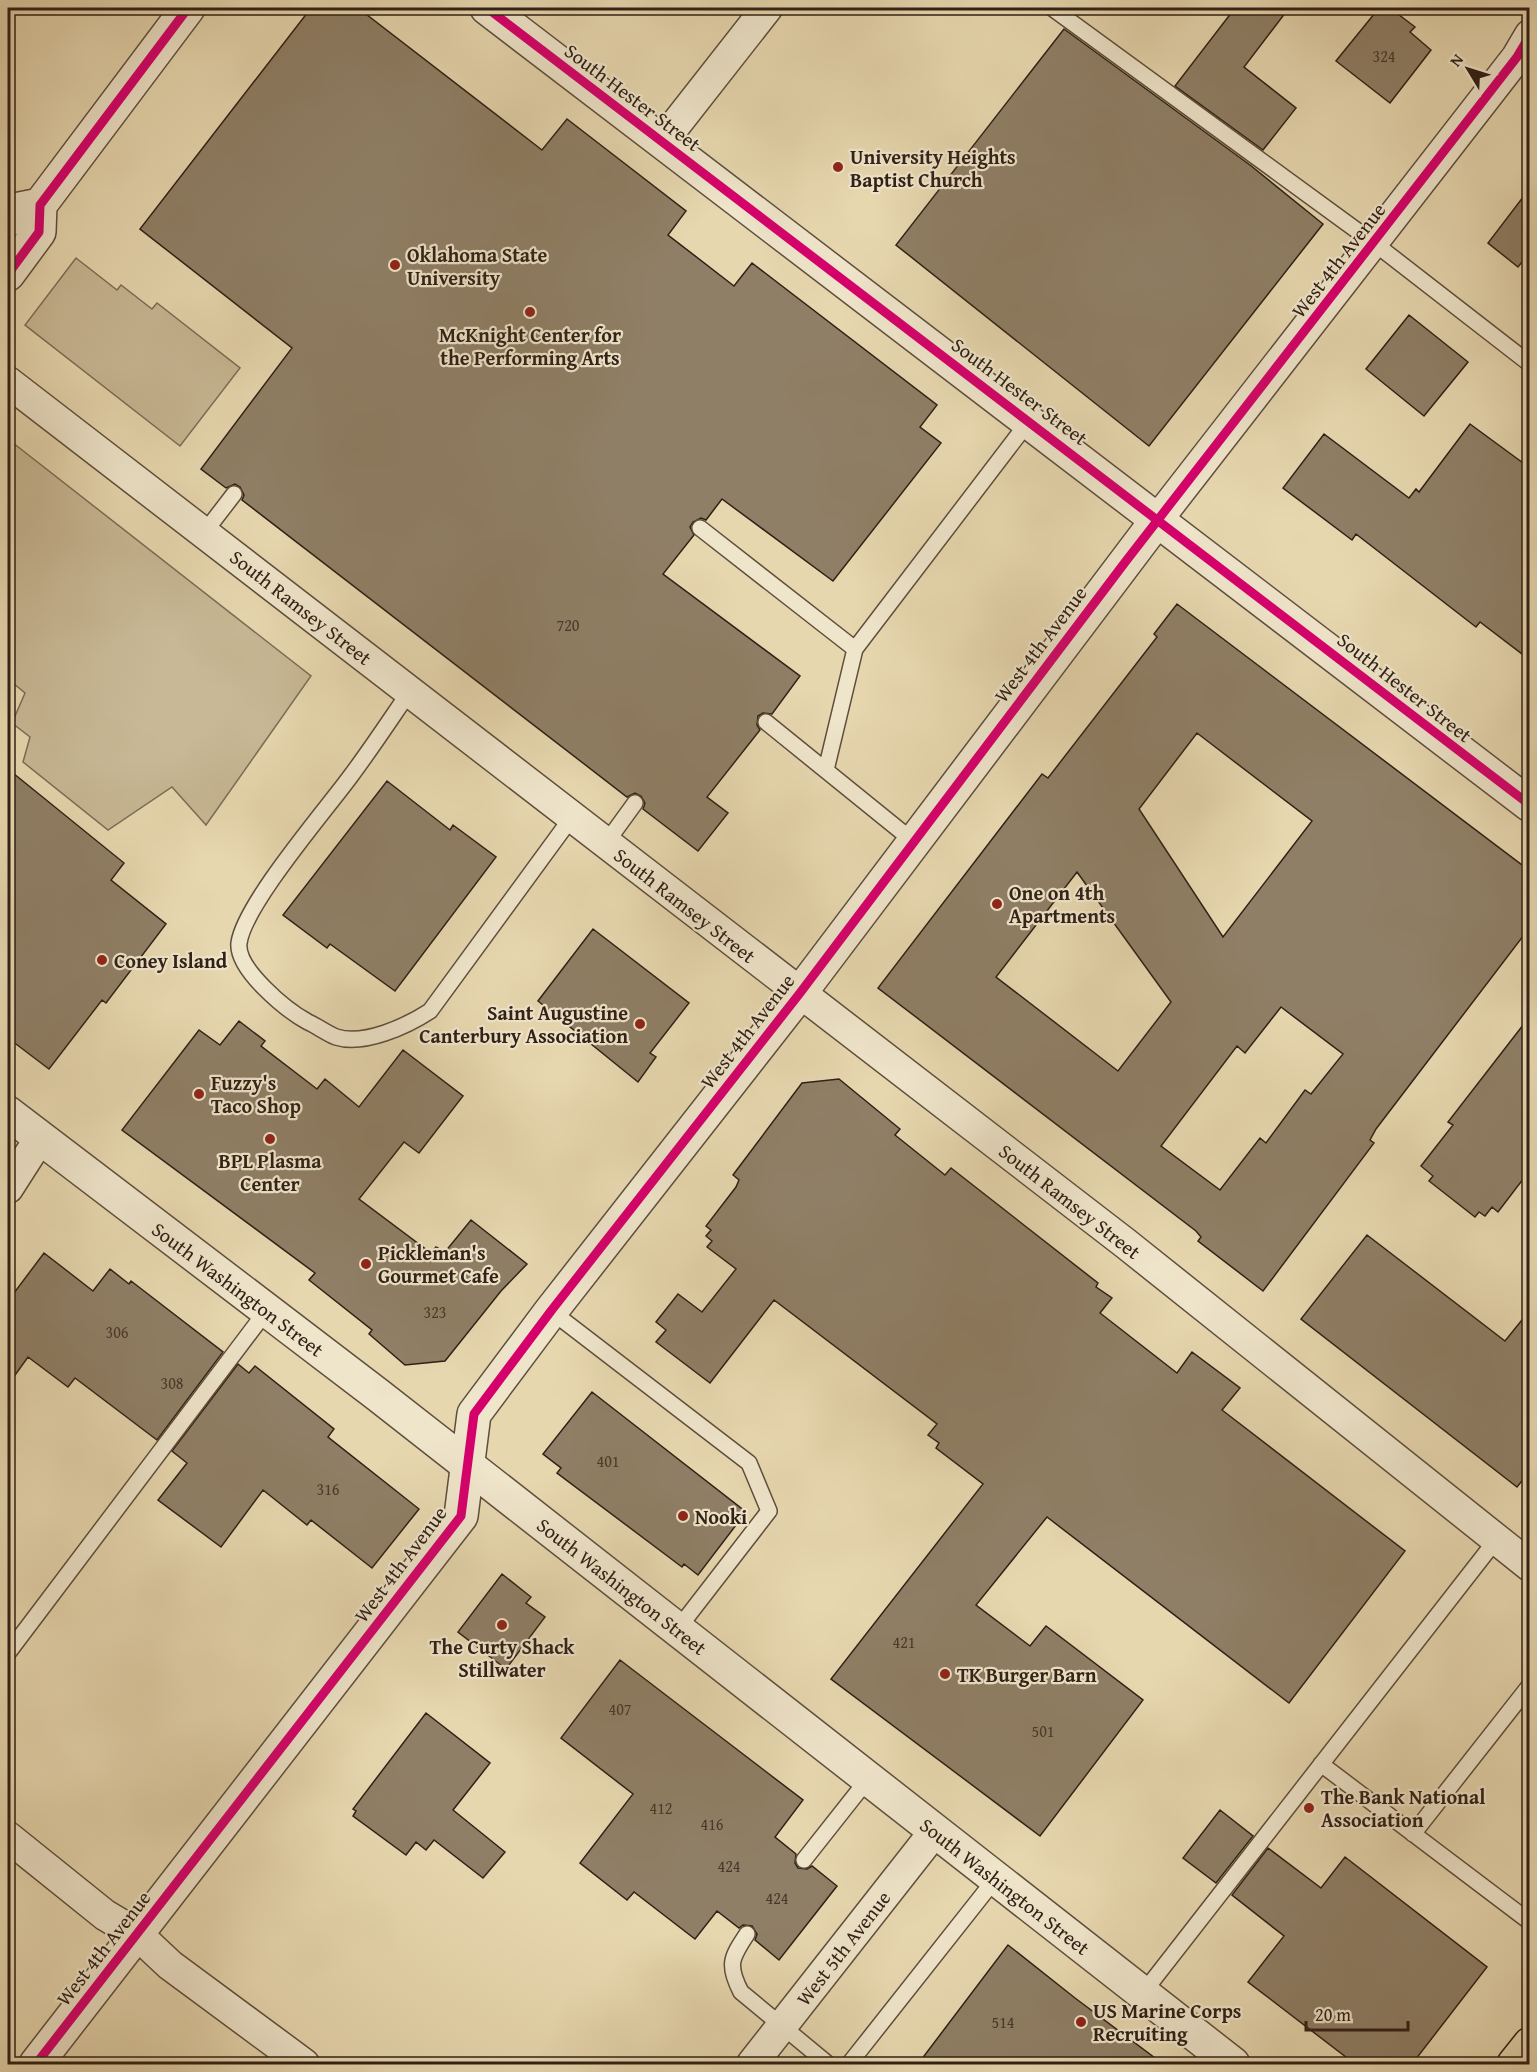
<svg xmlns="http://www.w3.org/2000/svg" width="1537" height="2072" font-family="'Gentium Book Plus',serif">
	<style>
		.green { fill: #c8b895; stroke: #7c6c56; stroke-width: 1.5 }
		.building { fill: #8f7f66; stroke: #302016; stroke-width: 1.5; fill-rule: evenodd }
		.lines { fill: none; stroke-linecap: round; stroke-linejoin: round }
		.service-casing { stroke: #5e4e3c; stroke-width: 18 }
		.minor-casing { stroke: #5e4e3c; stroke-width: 33 }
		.tertiary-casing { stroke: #5e4e3c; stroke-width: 36 }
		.trunk-casing { stroke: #302016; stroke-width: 36 }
		.service { stroke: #efe5cb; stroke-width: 15 }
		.minor { stroke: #efe5cb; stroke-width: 30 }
		.tertiary { stroke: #efe5cb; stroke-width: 33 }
		.trunk { stroke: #e7d7af; stroke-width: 33 }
		.cycleway-casing { stroke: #efe5cb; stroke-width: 13 }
		.cycleway { stroke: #d6006c; stroke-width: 9 }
		.poi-dot { fill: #8f2418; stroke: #efe5cb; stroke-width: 2 }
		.labels { text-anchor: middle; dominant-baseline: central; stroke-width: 4.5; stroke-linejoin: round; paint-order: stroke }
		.number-label { font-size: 16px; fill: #48382a }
		.street-label { font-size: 20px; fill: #302016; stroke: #efe5cb }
		.poi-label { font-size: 20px; font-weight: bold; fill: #302016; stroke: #efe5cb; text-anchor: start }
	</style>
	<rect width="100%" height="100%" fill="#e7d7af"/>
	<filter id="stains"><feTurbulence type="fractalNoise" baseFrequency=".00333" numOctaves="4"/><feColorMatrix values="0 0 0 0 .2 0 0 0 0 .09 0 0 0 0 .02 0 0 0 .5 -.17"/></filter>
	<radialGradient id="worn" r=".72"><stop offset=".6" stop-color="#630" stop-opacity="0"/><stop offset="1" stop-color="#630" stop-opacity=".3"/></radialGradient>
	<path class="green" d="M 76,258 L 117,290 L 121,285 L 152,309 L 157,303 L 240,368 L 180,446 L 25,325 Z
		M 8,439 L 311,676 L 206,825 L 172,787 L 108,830 L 23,762 L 30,737 L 12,723 L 25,693 L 8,679 Z"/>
	<path class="building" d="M 311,8 L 358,8 L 542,150 L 567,119 L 686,211 L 668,235 L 734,286 L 752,263 L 937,405 L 920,427 L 941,443 L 833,581 L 722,499 L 706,520 L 701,518 L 693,522 L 690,527 L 694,535 L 663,574 L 800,676 L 772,714 L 763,713 L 758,716 L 757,725 L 760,730 L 707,797 L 728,813 L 698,851 L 643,809 L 645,803 L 641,796 L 635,793 L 627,797 L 242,500 L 244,495 L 240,487 L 235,484 L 226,488 L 201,469 L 292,348 L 140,229 Z
		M 1235,8 L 1289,8 L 1244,67 L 1296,108 L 1263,150 L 1175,86 Z
		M 1379,8 L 1390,8 L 1415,27 L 1410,32 L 1431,50 L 1390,103 L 1336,61 Z
		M 1064,29 L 1250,165 L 1323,224 L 1149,446 L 896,245 Z
		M 1530,188 L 1530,252 L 1518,267 L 1488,243 Z
		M 1409,315 L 1468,362 L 1424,416 L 1366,369 Z
		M 1470,424 L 1530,468 L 1530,660 L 1480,622 L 1476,627 L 1356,534 L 1352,540 L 1283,488 L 1324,434 L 1409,498 L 1416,489 L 1419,492 Z
		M 1177,604 L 1530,871 L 1530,927 L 1376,1129 L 1370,1140 L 1374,1143 L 1263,1291 L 1198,1241 L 1201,1237 L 1196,1231 L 878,988 L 1042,774 L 1048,778 L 1157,637 L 1154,634 ZM 1197,733 L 1312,821 L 1223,937 L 1139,809 ZM 1077,872 L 1171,1002 L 1118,1071 L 996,977 ZM 1281,1007 L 1343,1054 L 1311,1094 L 1305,1090 L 1266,1143 L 1260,1138 L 1220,1190 L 1161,1146 L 1237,1046 L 1245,1053 Z
		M 8,769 L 124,863 L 111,880 L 166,924 L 106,1003 L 102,1000 L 49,1069 L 8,1038 Z
		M 387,781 L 450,830 L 453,825 L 496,857 L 395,991 L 330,944 L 327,948 L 283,915 Z
		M 593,929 L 689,1003 L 650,1053 L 656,1057 L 638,1082 L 538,1001 Z
		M 1530,1016 L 1530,1170 L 1498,1212 L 1492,1207 L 1485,1216 L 1479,1212 L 1475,1217 L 1429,1181 L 1433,1176 L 1421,1166 L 1453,1125 L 1448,1122 Z
		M 239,1021 L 265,1041 L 261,1046 L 317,1089 L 325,1079 L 359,1107 L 403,1050 L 463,1096 L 419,1153 L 404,1142 L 359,1199 L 431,1253 L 436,1247 L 445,1252 L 471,1220 L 527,1264 L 501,1291 L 445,1361 L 405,1365 L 369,1334 L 372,1330 L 309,1280 L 315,1273 L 122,1130 L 199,1030 L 220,1045 Z
		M 839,1079 L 900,1129 L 895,1135 L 945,1175 L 951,1168 L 1098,1283 L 1096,1287 L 1112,1298 L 1100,1313 L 1177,1373 L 1192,1352 L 1240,1388 L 1222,1410 L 1405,1551 L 1289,1703 L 1047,1517 L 976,1605 L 1030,1646 L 1046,1626 L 1143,1700 L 1040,1836 L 831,1679 L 983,1484 L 936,1448 L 939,1443 L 928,1435 L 937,1424 L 774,1300 L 710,1383 L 656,1342 L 666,1330 L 656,1322 L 678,1294 L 702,1312 L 736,1269 L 707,1247 L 712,1241 L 706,1236 L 711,1230 L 706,1226 L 736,1187 L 739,1180 L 733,1175 L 802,1083 Z
		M 1367,1235 L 1505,1341 L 1530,1310 L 1530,1471 L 1517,1487 L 1301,1319 Z
		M 44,1253 L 93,1291 L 110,1269 L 129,1284 L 131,1281 L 223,1352 L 157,1440 L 75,1378 L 68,1387 L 28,1357 L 8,1385 L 8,1301 Z
		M 238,1364 L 249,1373 L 255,1366 L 334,1429 L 328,1437 L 419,1509 L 372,1568 L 311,1520 L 307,1525 L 263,1490 L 221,1547 L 158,1500 L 187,1463 L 172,1451 Z
		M 592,1392 L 746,1512 L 698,1575 L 684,1564 L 682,1567 L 557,1473 L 561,1468 L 543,1454 Z
		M 502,1574 L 531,1597 L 526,1603 L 545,1617 L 506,1669 L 458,1632 Z
		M 620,1660 L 803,1800 L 775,1837 L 796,1854 L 795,1863 L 798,1868 L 807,1869 L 812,1866 L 837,1886 L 779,1960 L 755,1940 L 757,1934 L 752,1926 L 743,1925 L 739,1928 L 717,1911 L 695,1939 L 634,1892 L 627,1900 L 580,1863 L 633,1794 L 561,1738 Z
		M 426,1713 L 490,1763 L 453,1810 L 505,1852 L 483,1878 L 434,1840 L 426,1850 L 416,1842 L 406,1855 L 353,1816 L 356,1811 L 353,1809 Z
		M 1220,1810 L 1253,1836 L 1216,1883 L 1183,1858 Z
		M 1268,1848 L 1321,1888 L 1345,1857 L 1487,1967 L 1412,2064 L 1355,2064 L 1248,1982 L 1284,1936 L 1232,1895 Z
		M 1008,1945 L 1075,1998 L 1163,2064 L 918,2064 Z"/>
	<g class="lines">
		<defs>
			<path id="service" d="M 1052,8 L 1374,243 L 1530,364
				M 700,528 L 855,649
				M 204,533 L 234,494
				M 410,691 C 390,720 371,749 350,777 C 325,811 244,905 239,943 C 236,969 286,1010 308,1022 C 317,1026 326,1033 336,1037 C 364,1046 407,1026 430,1011 L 572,817
				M 766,722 L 913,841
				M 826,770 L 855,649 L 1029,421
				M 606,843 L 635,803
				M 551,1311 L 749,1463 L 769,1511 L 677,1630
				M 8,1653 L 267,1310
				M 1321,1764 L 1530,1922
				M 1413,1834 L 1530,1685
				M 804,1860 L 868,1779
				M 747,1934 C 731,1958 727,1965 741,1992 L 828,2064
				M 1143,1993 L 1496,1540
				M 849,2064 L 996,1878"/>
			<path id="minor" d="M 662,142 L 767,8
				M 8,382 L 1125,1243 L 1530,1566
				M 1158,519 L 1517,57 L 1530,35
				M 8,1188 L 40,1138
				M 8,1837 L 105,1915 L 137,1934 L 170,1965 L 304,2064
				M 752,2064 L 935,1831"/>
			<path id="tertiary" d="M 487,8 L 1530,805
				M 8,220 L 15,210 L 40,205
				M 8,274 L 39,232 L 40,205 L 188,8
				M 8,1113 L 378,1395 L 1233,2064
				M 36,2064 L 461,1516 L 474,1414 L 551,1311 L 800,993 L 1158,519"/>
			<path id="trunk" d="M 1514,2064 L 1530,2044"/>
		</defs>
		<use href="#service" class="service-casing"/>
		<use href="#minor" class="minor-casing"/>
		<use href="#tertiary" class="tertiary-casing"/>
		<use href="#trunk" class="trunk-casing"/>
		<use href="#service" class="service"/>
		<use href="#minor" class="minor"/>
		<use href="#tertiary" class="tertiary"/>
		<use href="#trunk" class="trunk"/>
		<defs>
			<path id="cycleway" d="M 487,8 L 1530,805
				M 8,274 L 39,232 L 40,205 L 188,8
				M 36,2064 L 461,1516 L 474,1414 L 551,1311 L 800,993 L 1126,561 L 1517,57 L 1530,35"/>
		</defs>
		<use href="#cycleway" class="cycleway-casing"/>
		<use href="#cycleway" class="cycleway"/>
	</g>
	<g class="poi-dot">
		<circle cx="838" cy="167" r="6"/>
		<circle cx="395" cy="265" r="6"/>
		<circle cx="530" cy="312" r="6"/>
		<circle cx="997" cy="904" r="6"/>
		<circle cx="102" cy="960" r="6"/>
		<circle cx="640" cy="1024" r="6"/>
		<circle cx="199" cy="1094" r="6"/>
		<circle cx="270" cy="1139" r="6"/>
		<circle cx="366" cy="1264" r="6"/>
		<circle cx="683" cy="1516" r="6"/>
		<circle cx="502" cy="1625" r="6"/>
		<circle cx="945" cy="1674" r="6"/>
		<circle cx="1309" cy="1808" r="6"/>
		<circle cx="1081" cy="2022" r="6"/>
	</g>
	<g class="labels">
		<g class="number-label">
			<text x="1384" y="56">324</text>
			<text x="568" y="625">720</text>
			<text x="435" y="1312">323</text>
			<text x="117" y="1332">306</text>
			<text x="172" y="1383">308</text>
			<text x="608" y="1461">401</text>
			<text x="328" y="1489">316</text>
			<text x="904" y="1642">421</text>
			<text x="620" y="1709">407</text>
			<text x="1043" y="1731">501</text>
			<text x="661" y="1808">412</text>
			<text x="712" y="1824">416</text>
			<text x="729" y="1866">424</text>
			<text x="777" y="1898">424</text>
			<text x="1003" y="2022">514</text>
		</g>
		<g class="street-label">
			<text transform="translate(633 97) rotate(37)">South Hester Street</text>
			<text transform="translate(1338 260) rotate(-52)">West 4th Avenue</text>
			<text transform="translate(1020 391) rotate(37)">South Hester Street</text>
			<text transform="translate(301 607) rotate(38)">South Ramsey Street</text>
			<text transform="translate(1040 644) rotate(-53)">West 4th Avenue</text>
			<text transform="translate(1405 687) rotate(38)">South Hester Street</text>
			<text transform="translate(685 905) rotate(38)">South Ramsey Street</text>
			<text transform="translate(747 1031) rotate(-52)">West 4th Avenue</text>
			<text transform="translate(1070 1201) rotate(38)">South Ramsey Street</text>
			<text transform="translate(238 1289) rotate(37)">South Washington Street</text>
			<text transform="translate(400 1564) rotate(-53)">West 4th Avenue</text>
			<text transform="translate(622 1586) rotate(38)">South Washington Street</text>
			<text transform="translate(1005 1886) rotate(38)">South Washington Street</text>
			<text transform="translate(103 1948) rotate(-52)">West 4th Avenue</text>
			<text transform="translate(843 1948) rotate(-52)">West 5th Avenue</text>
		</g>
		<g class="poi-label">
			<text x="850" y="156">University Heights<tspan x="850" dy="23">Baptist Church</tspan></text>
			<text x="407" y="254">Oklahoma State<tspan x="407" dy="23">University</tspan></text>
			<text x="530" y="334" text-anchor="middle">McKnight Center for<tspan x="530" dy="23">the Performing Arts</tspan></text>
			<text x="1009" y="892">One on 4th<tspan x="1009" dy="23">Apartments</tspan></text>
			<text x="114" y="960">Coney Island</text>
			<text x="628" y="1012" text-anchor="end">Saint Augustine<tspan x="628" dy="23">Canterbury Association</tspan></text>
			<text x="211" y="1082">Fuzzy's<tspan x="211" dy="23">Taco Shop</tspan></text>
			<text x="270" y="1160" text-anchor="middle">BPL Plasma<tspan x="270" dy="23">Center</tspan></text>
			<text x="378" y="1252">Pickleman's<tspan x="378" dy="23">Gourmet Cafe</tspan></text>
			<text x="695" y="1516">Nooki</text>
			<text x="502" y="1646" text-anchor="middle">The Curty Shack<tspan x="502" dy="23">Stillwater</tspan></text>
			<text x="957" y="1674">TK Burger Barn</text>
			<text x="1321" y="1796">The Bank National<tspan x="1321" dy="23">Association</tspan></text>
			<text x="1093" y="2010">US Marine Corps<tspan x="1093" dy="23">Recruiting</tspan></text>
		</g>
	</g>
	<rect width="1537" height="2072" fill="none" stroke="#e7d7af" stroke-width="30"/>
	<rect x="9" y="9" width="1519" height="2054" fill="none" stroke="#302016" stroke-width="3"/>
	<rect x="15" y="15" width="1507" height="2042" fill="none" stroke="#302016" stroke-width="1.5"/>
	<g transform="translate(1468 69) rotate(308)" stroke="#efe5cb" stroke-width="4.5" paint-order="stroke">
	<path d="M0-4.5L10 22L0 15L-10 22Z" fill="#302016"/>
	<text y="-9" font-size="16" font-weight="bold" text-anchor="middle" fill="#302016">N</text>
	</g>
	<path d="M1306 2021v9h102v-9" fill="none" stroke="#302016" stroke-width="3"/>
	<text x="1315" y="2021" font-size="18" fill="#302016" stroke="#efe5cb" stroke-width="4.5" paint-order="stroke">20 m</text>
	<rect width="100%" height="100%" filter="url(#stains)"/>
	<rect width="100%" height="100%" fill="url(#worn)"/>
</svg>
